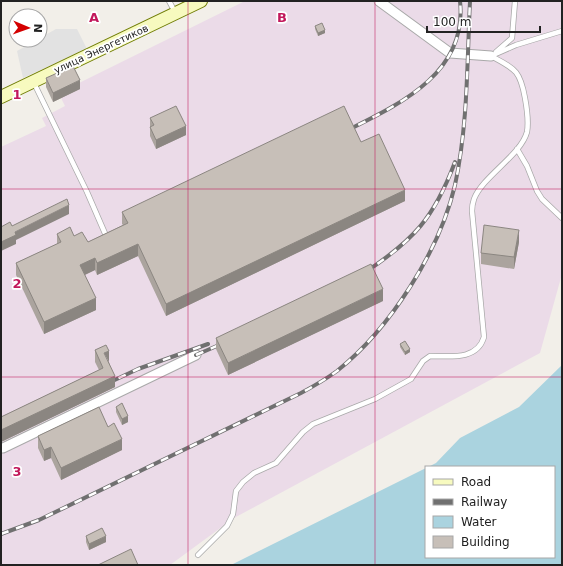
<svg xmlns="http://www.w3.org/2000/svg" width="563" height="566" font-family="'DejaVu Sans',sans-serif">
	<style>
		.industrial { fill: #ebdbe8 }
		.parking { fill: #e2e2e2 }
		.water { fill: #aad3df }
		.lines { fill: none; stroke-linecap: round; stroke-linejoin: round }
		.service-casing { stroke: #a9a9a9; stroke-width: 6 }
		.minor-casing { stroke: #a9a9a9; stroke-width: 11 }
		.secondary-casing { stroke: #707d05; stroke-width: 14 }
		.service { stroke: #fff; stroke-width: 4.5 }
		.minor { stroke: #fff; stroke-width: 9 }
		.secondary { stroke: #f7fabf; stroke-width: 12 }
		.rail-casing { stroke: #707070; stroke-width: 4 }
		.rail { stroke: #fff; stroke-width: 2.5; stroke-dasharray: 8; stroke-linecap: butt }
		.wall { fill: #aba49e }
		.shaded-wall { fill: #8b8681 }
		.building { fill: #c7bfb8; stroke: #8b8681 }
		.grid { fill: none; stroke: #c2185b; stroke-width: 1; stroke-opacity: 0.55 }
		.labels { text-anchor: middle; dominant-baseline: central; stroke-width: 3.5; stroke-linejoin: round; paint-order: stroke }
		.street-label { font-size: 10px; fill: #222; stroke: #fff }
		.grid-label { font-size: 13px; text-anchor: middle; font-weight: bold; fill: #c2185b; stroke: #fff; stroke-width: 3.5; stroke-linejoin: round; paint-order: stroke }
	</style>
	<rect width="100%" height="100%" fill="#f2efe9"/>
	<path class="industrial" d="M 245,1 L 562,1 L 562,274 L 540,353 L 234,518 L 170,565 L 1,565 L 1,147 L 46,126 L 42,118 L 65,106 L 61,98 L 77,84 Z"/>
	<path class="parking" d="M 56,29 L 77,29 L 87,49 L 23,78 L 17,51 L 37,40 L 40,40 L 40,38 Z"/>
	<path class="water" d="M 562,365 L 562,565 L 231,565 L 426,468 L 426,557 L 554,557 L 554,467 L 428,467 L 436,463 L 460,438 L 519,407 Z"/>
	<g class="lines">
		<defs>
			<path id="service" d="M 169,1 L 175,12
				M 496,52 L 512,38 L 515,1
				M 491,56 L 516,45 L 562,31
				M 34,83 L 87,192 L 107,238
				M 517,149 L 527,166 L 537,191 L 542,199 L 562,218
				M 198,555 L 227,526 L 233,514 L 236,491 L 243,482 L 254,473 L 276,463 L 303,432 L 313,424 L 375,399 L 411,379 L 423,361 L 430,356 C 449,356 477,361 484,337 L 472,211 C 472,207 473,202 474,199 C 483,176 521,155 527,132 C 529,121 527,109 525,98 C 520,70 515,69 491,56"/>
			<path id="minor" d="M 379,1 L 450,53 L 491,56
				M 3,448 L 196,355"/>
			<path id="secondary" d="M 1,97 L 201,1"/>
		</defs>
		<use href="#service" class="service-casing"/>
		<use href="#minor" class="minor-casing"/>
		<use href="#secondary" class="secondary-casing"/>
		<use href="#service" class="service"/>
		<use href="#minor" class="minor"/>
		<use href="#secondary" class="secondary"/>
		<defs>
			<path id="rail" d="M 344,132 C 398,105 468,74 460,1
				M 364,273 C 414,240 434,218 455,162
				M 196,355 L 226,342
				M 104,385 L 138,369 L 208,344
				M 1,534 L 39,520 L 301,393 C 314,386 326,379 337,371 C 390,329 440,250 455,185 C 468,125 467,62 470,1"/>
		</defs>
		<use href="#rail" class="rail-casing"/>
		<use href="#rail" class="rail"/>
	</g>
	<path class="wall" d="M 315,26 L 325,33 L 318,36 L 315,29 Z
		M 46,78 L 80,89 L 53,102 L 46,87 Z
		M 150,118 L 186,135 L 156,149 L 150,136 Z
		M 361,142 L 405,201 L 166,316 L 138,256 L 97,275 L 95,270 L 85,275 L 96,310 L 44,334 L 16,275 L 16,263 L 57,244 L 57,234 L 74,236 L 88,242 L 123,225 L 122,224 L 122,212 Z
		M 519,242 L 514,269 L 481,264 L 481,253 Z
		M 383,301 L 228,375 L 216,349 L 216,338 Z
		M 400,344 L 410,352 L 405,355 L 400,347 Z
		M 95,350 L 109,362 L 115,387 L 1,442 L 1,417 L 99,370 L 95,362 Z
		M 116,407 L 128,422 L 122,425 L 116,412 Z
		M 108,427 L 122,450 L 61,480 L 51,458 L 44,461 L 38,448 L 38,436 Z
		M 86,536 L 106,542 L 89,550 L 86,542 Z"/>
	<path class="shaded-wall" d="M 325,30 L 325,33 L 318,36 L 318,33 Z
		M 80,80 L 80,89 L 53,102 L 53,93 Z
		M 186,126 L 186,135 L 156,149 L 156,140 Z
		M 405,190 L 405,201 L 166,316 L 166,304 Z
		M 69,205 L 69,214 L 16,240 L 16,244 L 1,251 L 1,242 L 15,232 Z
		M 519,230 L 519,242 L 514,269 L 514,257 Z
		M 138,244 L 138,256 L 97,275 L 97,263 Z
		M 95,258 L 95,270 L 80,277 L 80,265 Z
		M 383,289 L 383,301 L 228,375 L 228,363 Z
		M 96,298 L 96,310 L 44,334 L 44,322 Z
		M 410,349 L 410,352 L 405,355 L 405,352 Z
		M 109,351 L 109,362 L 104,353 Z
		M 115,376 L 115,387 L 1,442 L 1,430 Z
		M 128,416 L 128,422 L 122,425 L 122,419 Z
		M 122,439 L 122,450 L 61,480 L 61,468 Z
		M 51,447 L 51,458 L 44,461 L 44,450 Z
		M 106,536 L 106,542 L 89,550 L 89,544 Z"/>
	<path class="building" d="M 322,23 L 325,30 L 318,33 L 315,26 Z
		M 73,66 L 80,80 L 53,93 L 46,78 Z
		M 176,106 L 186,126 L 156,140 L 150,127 L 154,125 L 150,118 Z
		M 344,106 L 361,142 L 379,134 L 405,190 L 166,304 L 138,244 L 97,263 L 95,258 L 80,265 L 96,298 L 44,322 L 16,263 L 61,242 L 57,234 L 70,227 L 74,236 L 82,232 L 88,242 L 128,223 L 122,212 Z
		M 67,199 L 69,205 L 15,232 L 16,235 L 1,242 L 1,227 L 10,222 L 12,226 Z
		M 484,225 L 519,230 L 514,257 L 481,253 Z
		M 371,264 L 383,289 L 228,363 L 216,338 Z
		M 405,341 L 410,349 L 405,352 L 400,344 Z
		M 106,345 L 109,351 L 104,353 L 115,376 L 1,430 L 1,417 L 103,368 L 95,350 Z
		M 122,403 L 128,416 L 122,419 L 116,407 Z
		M 99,407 L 108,427 L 114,423 L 122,439 L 61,468 L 51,447 L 44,450 L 38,436 Z
		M 102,528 L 106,536 L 89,544 L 86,536 Z
		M 131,549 L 138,565 L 98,565 Z"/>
	<path class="grid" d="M 188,1 L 188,565M 375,1 L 375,565M 1,189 L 562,189M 1,377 L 562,377"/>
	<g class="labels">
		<g class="street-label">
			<text transform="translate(101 49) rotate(-25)">улица Энергетиков</text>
		</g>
	</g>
	<g class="grid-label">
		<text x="94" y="22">A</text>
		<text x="282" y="22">B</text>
		<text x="17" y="99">1</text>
		<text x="17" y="288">2</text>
		<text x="17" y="476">3</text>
	</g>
	<rect width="563" height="566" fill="none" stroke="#222222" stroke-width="4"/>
	<rect x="425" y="466" width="130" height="92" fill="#ffffff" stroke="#a7a7a7"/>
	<rect x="433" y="479" width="20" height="6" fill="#f7fabf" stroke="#a7a7a7"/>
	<text x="461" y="486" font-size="12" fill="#222222">Road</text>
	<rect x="433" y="499" width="20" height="6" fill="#707070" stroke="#a7a7a7"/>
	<text x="461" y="506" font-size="12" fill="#222222">Railway</text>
	<rect x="433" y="516" width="20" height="12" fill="#aad3df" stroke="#a7a7a7"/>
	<text x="461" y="526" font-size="12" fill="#222222">Water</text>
	<rect x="433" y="536" width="20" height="12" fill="#c7bfb8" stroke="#a7a7a7"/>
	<text x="461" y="546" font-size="12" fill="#222222">Building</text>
	<g transform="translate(28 28) rotate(92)"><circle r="19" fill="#ffffff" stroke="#a7a7a7"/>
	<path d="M0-3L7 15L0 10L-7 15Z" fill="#d40000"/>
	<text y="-6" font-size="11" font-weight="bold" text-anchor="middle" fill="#222222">N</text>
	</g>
	<path d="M427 26v6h113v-6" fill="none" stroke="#222222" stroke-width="2"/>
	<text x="433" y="26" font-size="12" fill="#222222" stroke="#ffffff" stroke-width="3" paint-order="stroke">100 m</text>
</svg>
